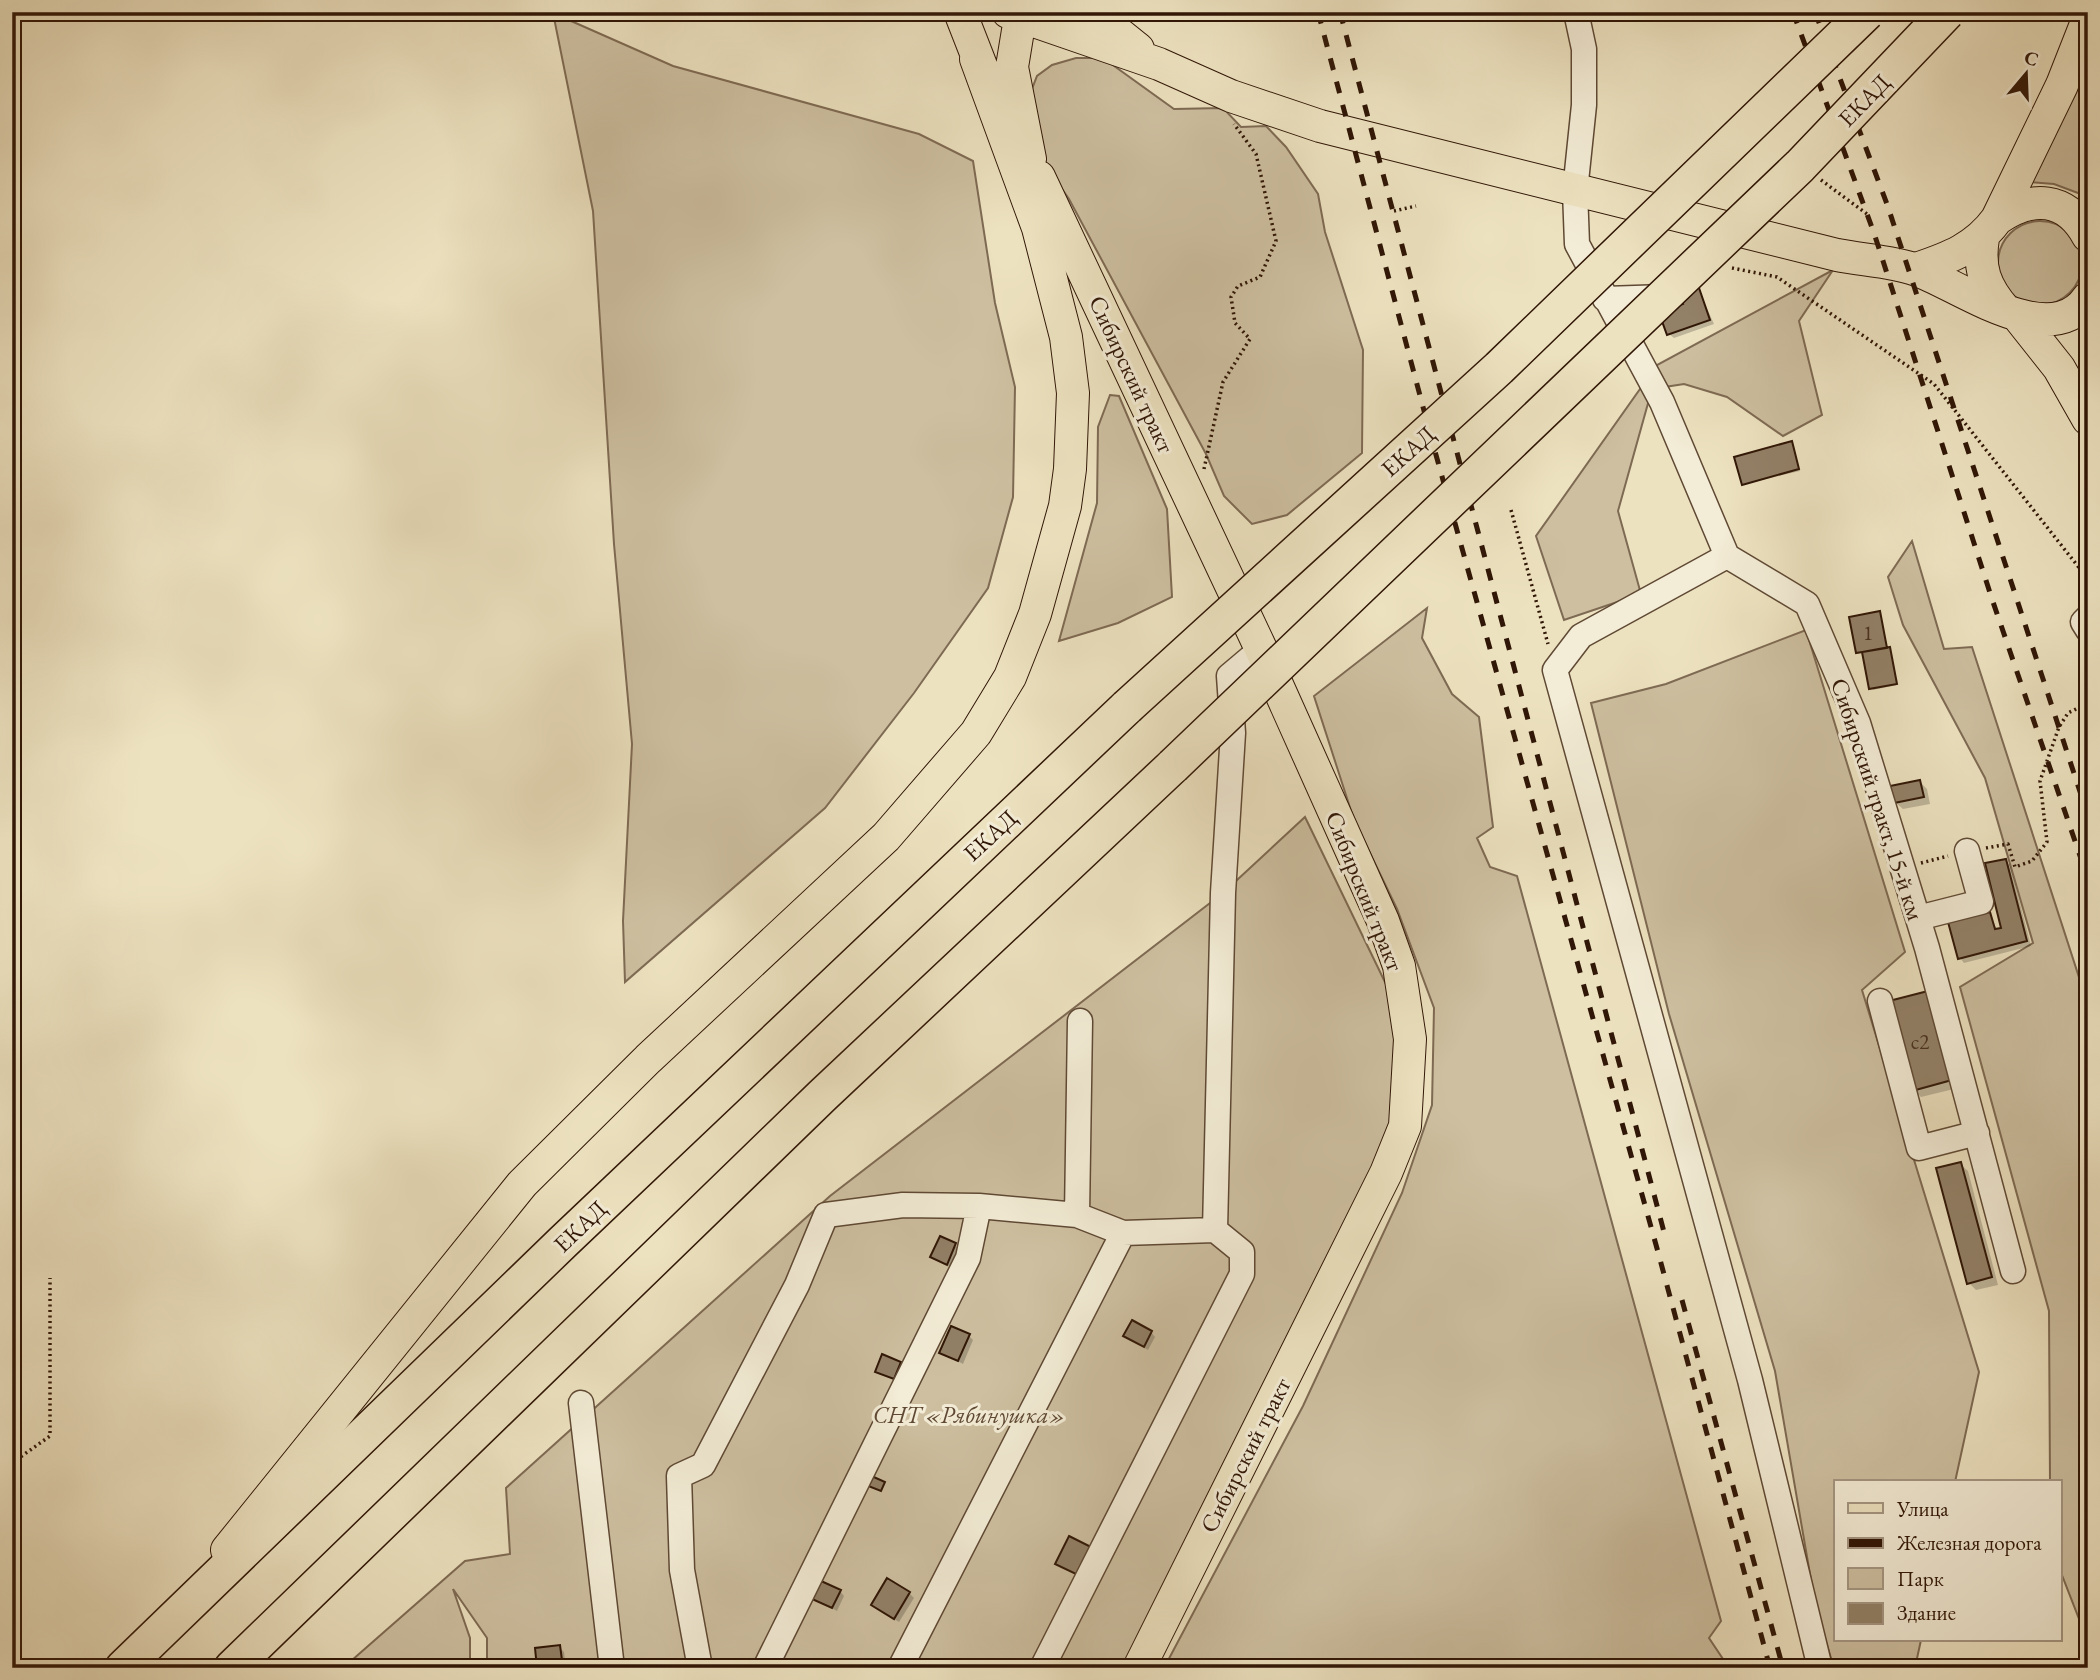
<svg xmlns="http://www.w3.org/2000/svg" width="2100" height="1680" font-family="'EB Garamond',serif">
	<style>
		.green { fill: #cdbfa0; stroke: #7e6a53; stroke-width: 2 }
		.shadow { fill: #0003 }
		.building { fill: #928067; stroke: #301606; stroke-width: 2 }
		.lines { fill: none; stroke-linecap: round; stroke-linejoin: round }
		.minor-casing { stroke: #5f4934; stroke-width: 27 }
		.major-casing { stroke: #301606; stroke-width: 34 }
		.highway-casing { stroke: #301606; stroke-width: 38 }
		.path { stroke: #301606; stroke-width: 3.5; stroke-dasharray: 2 3.5; stroke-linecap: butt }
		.minor { stroke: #f3ecd6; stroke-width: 24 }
		.major { stroke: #ede2c0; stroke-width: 32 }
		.highway { stroke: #ede2c0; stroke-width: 35 }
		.rail { stroke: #301606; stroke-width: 5; stroke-dasharray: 12 12; stroke-linecap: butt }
		.highway-bridge-casing { stroke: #301606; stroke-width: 38; stroke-linecap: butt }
		.highway-bridge { stroke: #ede2c0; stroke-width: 35 }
		.labels { text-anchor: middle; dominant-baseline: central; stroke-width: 6; stroke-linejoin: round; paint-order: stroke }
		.number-label { font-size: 21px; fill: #48301e }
		.street-label { font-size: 24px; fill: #301606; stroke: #f3ecd6 }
		.park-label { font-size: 24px; font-style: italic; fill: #5f4934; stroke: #f3ecd6 }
	</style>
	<rect width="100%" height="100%" fill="#ede2c0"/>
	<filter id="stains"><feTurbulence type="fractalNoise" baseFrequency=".00286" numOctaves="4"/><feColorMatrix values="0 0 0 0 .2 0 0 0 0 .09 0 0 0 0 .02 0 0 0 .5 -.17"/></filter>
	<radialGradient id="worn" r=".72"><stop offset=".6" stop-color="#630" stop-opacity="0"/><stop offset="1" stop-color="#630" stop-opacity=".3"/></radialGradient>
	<path class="green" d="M 553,13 L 673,66 L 919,134 L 973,161 L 995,303 L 1015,387 L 1013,497 L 988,588 L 914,693 L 825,808 L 625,982 L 623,921 L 632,744 L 614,544 L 593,211 Z
		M 2088,53 L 2086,196 L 2054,184 L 2028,182 Z
		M 1076,58 L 1103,58 L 1174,109 L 1223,108 L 1241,127 L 1266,126 L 1286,147 L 1318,194 L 1325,232 L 1363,350 L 1362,453 L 1287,515 L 1252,524 L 1224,496 L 1206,454 L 1069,199 L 1032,146 L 1027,102 L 1037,76 L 1052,65 Z
		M1998 263a42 42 0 1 1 84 0a42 42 0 1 1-84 0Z
		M 1833,270 L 1799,321 L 1822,415 L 1783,436 L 1727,397 L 1684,384 L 1652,389 L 1618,511 L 1641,594 L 1564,620 L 1536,536 L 1657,365 Z
		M 1110,395 L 1119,396 L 1167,509 L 1172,597 L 1118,623 L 1059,641 L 1097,503 L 1098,427 Z
		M 1912,541 L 1944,649 L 1972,647 L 2088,1005 L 2088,1642 L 2060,1570 L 2060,1482 L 2050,1482 L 2049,1311 L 1960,987 L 2033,943 L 1985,778 L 1903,625 L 1888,577 Z
		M 1427,608 L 1422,638 L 1452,694 L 1479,717 L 1493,827 L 1477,838 L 1490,867 L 1517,876 L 1721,1621 L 1709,1638 L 1729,1668 L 1164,1668 L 1303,1406 L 1402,1193 L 1432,1105 L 1434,1008 L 1397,909 L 1354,820 L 1314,696 Z
		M 1806,630 L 1905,952 L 1862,990 L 1979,1372 L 1955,1482 L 1836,1482 L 1836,1640 L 1921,1640 L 1916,1663 L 1919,1668 L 1834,1668 L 1816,1609 L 1775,1371 L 1669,1014 L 1591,703 L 1666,684 Z
		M 1305,817 L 1399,1011 L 1397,1093 L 1383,1156 L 1125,1668 L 487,1668 L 487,1638 L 453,1589 L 470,1638 L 470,1668 L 343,1668 L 465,1561 L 510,1554 L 506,1488 L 830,1196 L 1223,893 Z"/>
	<path class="shadow" d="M 1698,288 L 1714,324 L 1674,338 L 1669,334 Z
		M 1791,443 L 1800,471 L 1744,484 Z
		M 1879,613 L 1897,685 L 1873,690 L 1864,653 L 1858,652 Z
		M 1920,782 L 1927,789 L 1930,804 L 1903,809 L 1895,802 Z
		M 12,787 L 22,797 L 12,807 Z
		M 2005,861 L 2010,865 L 2031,946 L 1964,963 L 1960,958 L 1990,914 L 1997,930 L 2004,929 Z
		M 1891,1003 L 1958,1088 L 1921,1097 L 1914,1090 Z
		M 1960,1164 L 1968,1171 L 1998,1285 L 1976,1290 L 1969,1283 Z
		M 941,1239 L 960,1249 L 952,1268 L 933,1257 Z
		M 1151,1332 L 1155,1337 L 1148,1350 L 1125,1336 Z
		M 969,1336 L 973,1340 L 963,1364 L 941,1352 Z
		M 840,1591 L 844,1596 L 837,1611 L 814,1598 Z
		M 909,1593 L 914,1598 L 899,1622 L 878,1609 Z
		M 559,1647 L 564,1652 L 566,1668 L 539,1668 Z"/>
	<path class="building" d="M 1698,285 L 1710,320 L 1667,335 L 1659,313 L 1683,304 L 1679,292 Z
		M 1792,441 L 1799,469 L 1742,485 L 1734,457 Z
		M 1880,611 L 1887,648 L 1856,653 L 1849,617 Z
		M 1890,647 L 1897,684 L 1869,689 L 1862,652 Z
		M 1920,780 L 1924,797 L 1894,803 L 1890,786 Z
		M 2006,859 L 2027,941 L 1958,959 L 1948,922 L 1990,912 L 1995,929 L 2001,928 L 1985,863 Z
		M 1928,991 L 1952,1080 L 1912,1091 L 1889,1001 Z
		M 1961,1162 L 1992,1277 L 1967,1284 L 1936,1168 Z
		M 940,1236 L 956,1243 L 947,1265 L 930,1257 Z
		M 1132,1320 L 1152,1331 L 1144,1347 L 1123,1336 Z
		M 951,1326 L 970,1334 L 958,1361 L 939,1353 Z
		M 882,1354 L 901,1362 L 894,1379 L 875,1372 Z
		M 867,1474 L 885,1482 L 881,1491 L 863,1484 Z
		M 1069,1536 L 1091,1547 L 1078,1575 L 1055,1564 Z
		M 887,1578 L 910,1592 L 894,1619 L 871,1605 Z
		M 821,1581 L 841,1590 L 832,1608 L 812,1599 Z
		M 560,1645 L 563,1668 L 537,1668 L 535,1648 Z"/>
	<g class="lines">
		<defs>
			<path id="minor" d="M 1576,12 L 1584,49 L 1584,105 L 1575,191 L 1577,244 L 1662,402 L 1727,556 L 1807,604 L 1858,723 L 1927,948 L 2013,1271
				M 1605,299 L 1665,297
				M 1727,556 L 1581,636 L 1555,670 L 1750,1380 L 1820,1668
				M 2088,617 L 2083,622 L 2088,630
				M 1918,918 L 1981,902 L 1967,851
				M 1880,1001 L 1919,1148 L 1977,1133
				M 1077,1215 L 1080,1021
				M 1215,1230 L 1223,893 L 1233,733 L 1229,676 L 1261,649
				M 581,1403 L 612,1668
				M 700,1668 L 682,1570 L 679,1476 L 703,1465 L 797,1285 L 826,1215 L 903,1205 L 979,1206 L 1077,1215 L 1123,1233 L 1215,1230 L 1242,1252 L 1242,1274 L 1042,1668
				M 765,1668 L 968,1258 L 979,1206
				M 900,1668 L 1123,1233"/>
			<path id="major" d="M 960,12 L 985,76
				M 1008,12 L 1159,64 L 1231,96 L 1320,126 L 1837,255 C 1862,260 1893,261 1917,270 C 1960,286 2051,353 2088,298
				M 1021,12 L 1012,67 L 1030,159
				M 1092,12 L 1138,49
				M 1039,177 L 1261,649 L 1383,921 L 1399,966 L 1410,1039 L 1405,1126 L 1386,1173 L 1139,1668
				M 1997,219 C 2032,195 2066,196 2088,236
				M 1983,238 C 1978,268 1985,287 2005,310
				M 1916,269 C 1949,258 1976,248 1997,219 L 2062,85 L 2088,19
				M 2017,315 L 2059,368 L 2088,419
				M 227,1550 L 522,1184 L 648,1059 L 886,837 L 976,733 L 1010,677 L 1035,614 L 1065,506 L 1070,469 L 1073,393 L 1066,337 L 1038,228 L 976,59"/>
			<path id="highway" d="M 123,1668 L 563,1242 L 1127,707
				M 232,1668 L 822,1096 L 1173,766"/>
		</defs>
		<use href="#minor" class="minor-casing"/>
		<use href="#major" class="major-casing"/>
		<use href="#highway" class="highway-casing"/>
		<path class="path" d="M 1821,180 L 1867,214
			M 1394,211 L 1416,206
			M 1732,268 L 1777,277 L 1934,384 L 2088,579
			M 1204,469 L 1223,382 L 1250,339 L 1235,323 L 1231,297 L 1238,286 L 1260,277 L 1276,241 L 1256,154 L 1234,124
			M 1511,510 L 1548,644
			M 1986,848 L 2008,844 L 2015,867 L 2032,861 L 2047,842 L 2040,781 L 2059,727 L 2068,713 L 2088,703
			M 1921,863 L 1948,856
			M 12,1463 L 50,1436 L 50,1278"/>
		<use href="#minor" class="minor"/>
		<use href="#major" class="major"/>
		<use href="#highway" class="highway"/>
		<path class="rail" d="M 1318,12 L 1431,437 L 1658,1252 L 1770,1668
			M 1340,12 L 1664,1232
			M 1793,12 L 1874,233 L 1992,599 L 2088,879
			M 1815,12 L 1887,204 L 2088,816
			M 1682,1300 L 1783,1668"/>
		<defs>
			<path id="highway-bridge" d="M 1127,707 L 1499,368 L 1867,12
				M 1173,766 L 1800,166 L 1947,12"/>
		</defs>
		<use href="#highway-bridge" class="highway-bridge-casing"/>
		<use href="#highway-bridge" class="highway-bridge"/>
	</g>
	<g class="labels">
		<g class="number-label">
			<text x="1868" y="632">1</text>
			<text x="1920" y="1041">с2</text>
		</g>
		<g class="street-label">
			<text transform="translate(1864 100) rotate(-46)">ЕКАД</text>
			<text transform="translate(1132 374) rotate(65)">Сибирский тракт</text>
			<text transform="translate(1408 451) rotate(-42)">ЕКАД</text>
			<text transform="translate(1878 799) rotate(72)">Сибирский тракт, 15-й км</text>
			<text transform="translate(990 835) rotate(-43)">ЕКАД</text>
			<text transform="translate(1365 891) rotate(68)">Сибирский тракт</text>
			<text transform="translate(580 1226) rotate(-44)">ЕКАД</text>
			<text transform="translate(1245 1455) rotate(-63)">Сибирский тракт</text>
		</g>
		<g class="park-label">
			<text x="969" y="1414">СНТ «Рябинушка»</text>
		</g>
	</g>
	<rect width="2100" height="1680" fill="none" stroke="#ede2c0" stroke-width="42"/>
	<rect x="14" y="14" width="2072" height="1652" fill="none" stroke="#301606" stroke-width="3.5"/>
	<rect x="21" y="21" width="2058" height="1638" fill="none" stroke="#301606" stroke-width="2"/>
	<rect x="1834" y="1480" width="228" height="161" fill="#f3ecd6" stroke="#a59683" stroke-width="2"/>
	<rect x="1848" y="1503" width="35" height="10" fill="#ede2c0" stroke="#a59683" stroke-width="2"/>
	<text x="1897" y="1516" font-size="21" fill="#301606">Улица</text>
	<rect x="1848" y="1538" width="35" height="10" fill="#301606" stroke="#a59683" stroke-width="2"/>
	<text x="1897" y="1550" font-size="21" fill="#301606">Железная дорога</text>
	<rect x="1848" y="1568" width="35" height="21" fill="#cdbfa0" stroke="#a59683" stroke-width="2"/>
	<text x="1897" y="1586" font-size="21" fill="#301606">Парк</text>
	<rect x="1848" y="1603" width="35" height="21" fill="#928067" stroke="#a59683" stroke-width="2"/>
	<text x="1897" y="1620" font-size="21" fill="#301606">Здание</text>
	<g transform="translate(2026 74) rotate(19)" stroke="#f3ecd6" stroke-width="5" paint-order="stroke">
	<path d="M0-5L12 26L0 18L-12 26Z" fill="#301606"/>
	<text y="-10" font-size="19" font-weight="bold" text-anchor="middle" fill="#301606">С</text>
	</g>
	<rect width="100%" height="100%" filter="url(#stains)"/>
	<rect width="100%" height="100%" fill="url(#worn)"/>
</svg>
